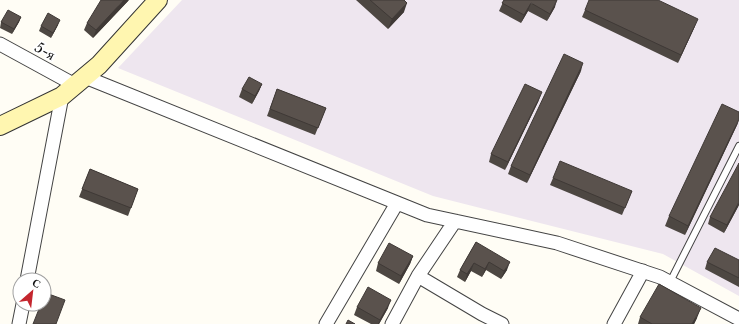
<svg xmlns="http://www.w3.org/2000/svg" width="739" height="324" font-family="'Libre Baskerville',serif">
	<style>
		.industrial { fill: #eee6ef }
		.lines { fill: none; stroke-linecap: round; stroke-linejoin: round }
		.lane-casing { stroke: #444; stroke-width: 8 }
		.street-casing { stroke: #444; stroke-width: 15 }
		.secondary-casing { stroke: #333; stroke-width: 20 }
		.lane { stroke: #fff; stroke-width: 6 }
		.street { stroke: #fff; stroke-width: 13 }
		.secondary { stroke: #fff6b0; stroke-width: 18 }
		.wall { fill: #4d4742 }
		.shaded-wall { fill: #3f3936 }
		.building { fill: #5a524d; stroke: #3f3936 }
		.labels { text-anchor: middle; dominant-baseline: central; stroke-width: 4; stroke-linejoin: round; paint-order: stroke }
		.street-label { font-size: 14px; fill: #111; stroke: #fff }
	</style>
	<rect width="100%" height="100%" fill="#fffdf5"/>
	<path class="industrial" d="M 182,0 L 739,0 L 739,296 L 663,254 L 433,196 L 118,68 Z"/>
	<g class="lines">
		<defs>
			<path id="lane" d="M 670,282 L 739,146"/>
			<path id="street" d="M 0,44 L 75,85
				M 85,77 L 427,215 L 557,243 L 660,277 L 739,319
				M 418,276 L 482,314 L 502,324
				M 27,280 L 62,96
				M 19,324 L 23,304
				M 326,324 L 397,203
				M 392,324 L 418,276 L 455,221
				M 614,324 L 643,271"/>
			<path id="secondary" d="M 0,126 L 62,96 L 99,65 L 158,0"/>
		</defs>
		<use href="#lane" class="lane-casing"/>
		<use href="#street" class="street-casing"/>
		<use href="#secondary" class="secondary-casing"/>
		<use href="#lane" class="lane"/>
		<use href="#street" class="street"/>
		<use href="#secondary" class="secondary"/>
	</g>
	<path class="wall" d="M 129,0 L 93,38 L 84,30 L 87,23 Z
		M 356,0 L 404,0 L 404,12 L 388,29 Z
		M 504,0 L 555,7 L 547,21 L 528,11 L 521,23 L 499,11 Z
		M 585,10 L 695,26 L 678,63 L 582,17 Z
		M 21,17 L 19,22 L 12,34 L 0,28 L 1,22 Z
		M 58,25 L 51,38 L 39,31 L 41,26 Z
		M 581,71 L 527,183 L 508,174 L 511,166 Z
		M 262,84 L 259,91 L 252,104 L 239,97 L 242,89 Z
		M 277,89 L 326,108 L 315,135 L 267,116 Z
		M 539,100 L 505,170 L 489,162 L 491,154 Z
		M 738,123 L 685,235 L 665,226 L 669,216 Z
		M 90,169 L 138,189 L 128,216 L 79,197 Z
		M 553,178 L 632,191 L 622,215 L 550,185 Z
		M 739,205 L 724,233 L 708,224 L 710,217 Z
		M 476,242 L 507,270 L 501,279 L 486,270 L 482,277 L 471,271 L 465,282 L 457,277 L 460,270 Z
		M 413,256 L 410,264 L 399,284 L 376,271 L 378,263 Z
		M 739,260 L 739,287 L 705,269 L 707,262 Z
		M 357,307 L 388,308 L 379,324 L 371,324 L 354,315 Z
		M 640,317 L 697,318 L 694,324 L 638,324 Z"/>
	<path class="shaded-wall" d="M 124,0 L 129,0 L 93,38 L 96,30 Z
		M 557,0 L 555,7 L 547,21 L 550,14 Z
		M 407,3 L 404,12 L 388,29 L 392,19 Z
		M 531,3 L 528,11 L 521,23 L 524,15 Z
		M 21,17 L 19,22 L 12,34 L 14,29 Z
		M 698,19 L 695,26 L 678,63 L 681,55 Z
		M 60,20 L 58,25 L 51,38 L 53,33 Z
		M 583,63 L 581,71 L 527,183 L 530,175 Z
		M 262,84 L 259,91 L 252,104 L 255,96 Z
		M 542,92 L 539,100 L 505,170 L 508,162 Z
		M 739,119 L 738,123 L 685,235 L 688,226 Z
		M 739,202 L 739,205 L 724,233 L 727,225 Z
		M 413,256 L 410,264 L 399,284 L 401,276 Z
		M 489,262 L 486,270 L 482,277 L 485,269 Z
		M 510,262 L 507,270 L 501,279 L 504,271 Z
		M 474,263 L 471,271 L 465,282 L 467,274 Z
		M 391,300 L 388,308 L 379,324 L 378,324 L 380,320 Z
		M 701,308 L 697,318 L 694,324 L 692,324 Z"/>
	<path class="building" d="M 101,0 L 124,0 L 96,30 L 87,23 Z
		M 370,0 L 404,0 L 407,3 L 392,19 Z
		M 504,0 L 557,0 L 550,14 L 531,3 L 524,15 L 502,3 Z
		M 589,0 L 658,0 L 698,19 L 681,55 L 585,10 Z
		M 8,10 L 21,17 L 14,29 L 1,22 Z
		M 48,13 L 60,20 L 53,33 L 41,26 Z
		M 564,54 L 583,63 L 530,175 L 511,166 Z
		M 249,77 L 262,84 L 255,96 L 242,89 Z
		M 525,84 L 542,92 L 508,162 L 491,154 Z
		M 277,89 L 326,108 L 318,128 L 270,109 Z
		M 722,104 L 739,112 L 739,119 L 688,226 L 669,216 Z
		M 560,161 L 632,191 L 625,208 L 553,178 Z
		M 739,163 L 739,202 L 727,225 L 710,217 Z
		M 90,169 L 138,189 L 131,208 L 82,189 Z
		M 476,242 L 510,262 L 504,271 L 489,262 L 485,269 L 474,263 L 467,274 L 460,270 Z
		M 389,243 L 413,256 L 401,276 L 378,263 Z
		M 715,248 L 739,260 L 739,278 L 707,262 Z
		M 659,284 L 701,308 L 692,324 L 652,324 L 640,317 Z
		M 368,287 L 391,300 L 380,320 L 357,307 Z
		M 46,293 L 65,300 L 56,324 L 33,324 L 41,304 L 44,304 L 44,297 Z
		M 348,320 L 355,324 L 346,324 Z"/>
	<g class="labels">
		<g class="street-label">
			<text transform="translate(45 51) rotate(29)">5-я</text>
		</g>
	</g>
	<g transform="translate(32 292) rotate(28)"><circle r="19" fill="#ffffff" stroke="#a0a0a0"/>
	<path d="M0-3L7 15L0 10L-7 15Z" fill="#c4262e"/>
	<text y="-6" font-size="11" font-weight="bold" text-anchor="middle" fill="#111111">С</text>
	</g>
</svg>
